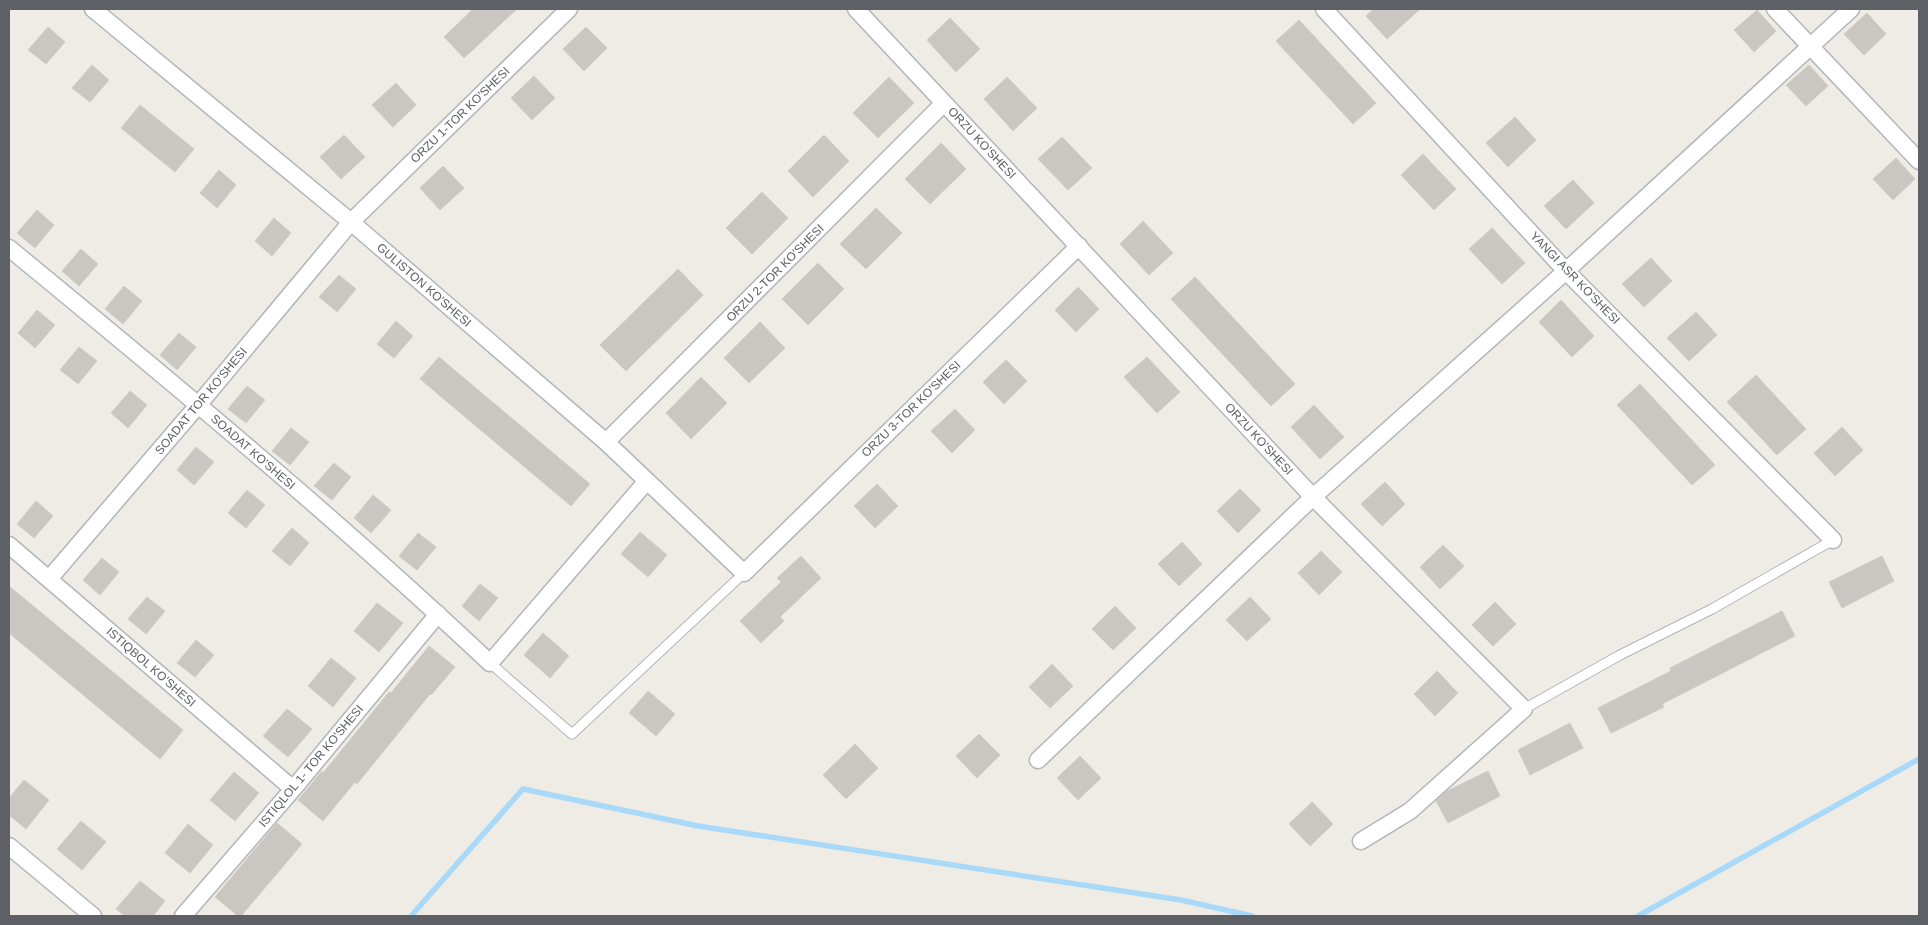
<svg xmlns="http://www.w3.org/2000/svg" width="1928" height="925" font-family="Arial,sans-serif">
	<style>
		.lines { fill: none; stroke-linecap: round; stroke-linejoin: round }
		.stream { stroke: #a9d9f9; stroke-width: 5.5 }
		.building { fill: #cac6c2; stroke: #d2cdc3 }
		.lane-casing { stroke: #b2b5b9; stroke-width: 11 }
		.street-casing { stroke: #b2b5b9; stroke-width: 19 }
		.lane { stroke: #fff; stroke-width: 9 }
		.street { stroke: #fff; stroke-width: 16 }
		.labels { text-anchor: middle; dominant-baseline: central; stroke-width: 5; stroke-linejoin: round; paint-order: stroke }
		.street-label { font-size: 12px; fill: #5d6064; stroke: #fff }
	</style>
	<rect width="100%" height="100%" fill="#eeece5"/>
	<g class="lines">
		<path class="stream" d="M 411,916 L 523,789 L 698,826 L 1181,900 L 1252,916
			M 1638,916 L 1919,759"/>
	</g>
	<path class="building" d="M 473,9 L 517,9 L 464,58 L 444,37 Z
		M 1374,9 L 1420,9 L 1387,39 L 1366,16 Z
		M 1757,10 L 1776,31 L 1754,52 L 1734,30 Z
		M 1867,13 L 1886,34 L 1864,55 L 1844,34 Z
		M 950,18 L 980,49 L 956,72 L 927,40 Z
		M 1299,20 L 1376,103 L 1353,124 L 1276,41 Z
		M 48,27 L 65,42 L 46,64 L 28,50 Z
		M 586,27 L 607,48 L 584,71 L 563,49 Z
		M 92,65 L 109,80 L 90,102 L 72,88 Z
		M 1809,65 L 1828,86 L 1806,106 L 1786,85 Z
		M 534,76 L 555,98 L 532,120 L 511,98 Z
		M 889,77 L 914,103 L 878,138 L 853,113 Z
		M 1007,77 L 1037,108 L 1013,131 L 984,99 Z
		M 396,83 L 416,105 L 393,127 L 372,105 Z
		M 140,105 L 194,149 L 175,172 L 121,128 Z
		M 1515,117 L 1536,140 L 1508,167 L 1486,143 Z
		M 344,135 L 365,157 L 341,179 L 320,157 Z
		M 824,135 L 849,161 L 813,197 L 788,171 Z
		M 1062,137 L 1092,168 L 1068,190 L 1038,159 Z
		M 941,143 L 966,169 L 930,204 L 905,179 Z
		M 1423,154 L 1456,189 L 1434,210 L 1401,175 Z
		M 1896,158 L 1915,179 L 1893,200 L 1873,179 Z
		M 443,166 L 464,188 L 440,210 L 420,188 Z
		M 219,170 L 236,185 L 217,208 L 200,193 Z
		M 1573,180 L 1594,203 L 1566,229 L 1544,206 Z
		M 762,192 L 788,218 L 752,254 L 726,228 Z
		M 876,208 L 902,233 L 866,269 L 840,244 Z
		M 37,210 L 54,225 L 35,248 L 17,233 Z
		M 274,218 L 291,233 L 272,256 L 255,241 Z
		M 1143,221 L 1173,253 L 1149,275 L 1120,244 Z
		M 1492,228 L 1525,263 L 1502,284 L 1469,249 Z
		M 81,249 L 98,264 L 79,286 L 62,271 Z
		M 1651,258 L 1672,281 L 1644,307 L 1622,284 Z
		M 818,263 L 844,289 L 808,325 L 782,299 Z
		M 678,269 L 703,295 L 626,371 L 600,345 Z
		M 339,275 L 356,289 L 337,312 L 319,297 Z
		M 1195,277 L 1295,384 L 1271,406 L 1171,299 Z
		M 124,286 L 142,301 L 123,324 L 105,309 Z
		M 1078,287 L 1099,309 L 1076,332 L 1055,310 Z
		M 1561,300 L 1594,336 L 1572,357 L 1539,322 Z
		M 37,310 L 55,325 L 35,348 L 18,333 Z
		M 1696,312 L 1717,335 L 1689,361 L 1667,338 Z
		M 396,321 L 413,336 L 394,358 L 377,344 Z
		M 760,322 L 785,348 L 749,383 L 724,358 Z
		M 179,333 L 196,347 L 177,370 L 160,355 Z
		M 79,347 L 97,361 L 78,384 L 60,370 Z
		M 439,357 L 590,484 L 571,506 L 420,379 Z
		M 1147,357 L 1180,392 L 1157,413 L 1124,377 Z
		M 1006,360 L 1027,381 L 1004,404 L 983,382 Z
		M 1756,375 L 1806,429 L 1777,455 L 1727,402 Z
		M 701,377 L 727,403 L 691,439 L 666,413 Z
		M 1640,384 L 1715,465 L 1692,485 L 1617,405 Z
		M 247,386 L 265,400 L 246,423 L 228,409 Z
		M 130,391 L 147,405 L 128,428 L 111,413 Z
		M 1314,405 L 1344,437 L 1320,459 L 1291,427 Z
		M 955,409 L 975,430 L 952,453 L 931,431 Z
		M 1842,427 L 1863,450 L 1835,476 L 1814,453 Z
		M 291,428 L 309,442 L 290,465 L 272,451 Z
		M 196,447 L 214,462 L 194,485 L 177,470 Z
		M 334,463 L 351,477 L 332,500 L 314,486 Z
		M 1385,482 L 1405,504 L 1382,526 L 1361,504 Z
		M 877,484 L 898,506 L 875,528 L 854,506 Z
		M 1240,489 L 1261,510 L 1238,533 L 1217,511 Z
		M 247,490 L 265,505 L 246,528 L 228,513 Z
		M 373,495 L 391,510 L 371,533 L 354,518 Z
		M 36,501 L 53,516 L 34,538 L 17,524 Z
		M 292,528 L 309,543 L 290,566 L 272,551 Z
		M 640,532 L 667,555 L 648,577 L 621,554 Z
		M 418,533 L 436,547 L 417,570 L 399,556 Z
		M 1182,542 L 1202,564 L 1179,586 L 1158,564 Z
		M 1443,545 L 1464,566 L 1440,589 L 1420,567 Z
		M 1321,551 L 1342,572 L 1319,595 L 1298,573 Z
		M 801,556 L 821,578 L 780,617 L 784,621 L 761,643 L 740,621 L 781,582 L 777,578 Z
		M 1882,556 L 1894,581 L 1842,608 L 1829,582 Z
		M 102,558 L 119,572 L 100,595 L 83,580 Z
		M 480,584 L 498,598 L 479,621 L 462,606 Z
		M 9,586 L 183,730 L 160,759 L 9,633 Z
		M 147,597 L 165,611 L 146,634 L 128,619 Z
		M 1250,597 L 1271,619 L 1247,641 L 1226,620 Z
		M 1495,602 L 1516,624 L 1493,646 L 1472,625 Z
		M 377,603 L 403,623 L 379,652 L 354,631 Z
		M 1115,606 L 1136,628 L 1113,650 L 1092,629 Z
		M 1782,611 L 1795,636 L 1662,704 L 1664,707 L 1611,733 L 1598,708 L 1671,671 L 1670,668 Z
		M 543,633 L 569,656 L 550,678 L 524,655 Z
		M 196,640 L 214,655 L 195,677 L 177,663 Z
		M 429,646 L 455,667 L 431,695 L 430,694 L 357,784 L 355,782 L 323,821 L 298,800 L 322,771 L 323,773 L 389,692 L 391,693 Z
		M 331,658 L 356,678 L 333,707 L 308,686 Z
		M 1052,664 L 1073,686 L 1050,708 L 1029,687 Z
		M 1437,671 L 1458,693 L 1435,716 L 1414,694 Z
		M 648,691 L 675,714 L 656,736 L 629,713 Z
		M 287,709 L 312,729 L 288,757 L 263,736 Z
		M 1570,723 L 1583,748 L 1530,775 L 1518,750 Z
		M 979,734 L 1000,755 L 977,778 L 956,756 Z
		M 855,744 L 878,768 L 846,799 L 823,775 Z
		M 1080,756 L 1101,778 L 1078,800 L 1057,778 Z
		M 1488,771 L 1500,796 L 1448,823 L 1436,801 L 1447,791 Z
		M 234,772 L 259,793 L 235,821 L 210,800 Z
		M 24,780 L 49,800 L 26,829 L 9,815 L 9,798 Z
		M 1312,802 L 1333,824 L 1310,846 L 1289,824 Z
		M 81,821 L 106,842 L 82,870 L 57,849 Z
		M 277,823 L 302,844 L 241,916 L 238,916 L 215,897 Z
		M 188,824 L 213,845 L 190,873 L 165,853 Z
		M 140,881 L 165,901 L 153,916 L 125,916 L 116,909 Z"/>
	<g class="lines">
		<defs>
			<path id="lane" d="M 490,663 L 572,734 L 744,573
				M 1524,709 L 1620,655 L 1712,609 L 1833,540"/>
			<path id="street" d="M 93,9 L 351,222 L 606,442 L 744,573 L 1079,246
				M 856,9 L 1313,497 L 1524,709 L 1410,811 L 1361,841
				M 1324,9 L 1566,271 L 1833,540
				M 1775,9 L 1919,161
				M 9,248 C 172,382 336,518 490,663 L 646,482
				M 606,442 L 944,103
				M 9,545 L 293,789
				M 49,579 L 199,404 L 351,222 L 569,9
				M 1038,760 L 1313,497 L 1566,271 L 1851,9
				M 9,846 L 93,916
				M 183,916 L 293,789 L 438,614"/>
		</defs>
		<use href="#lane" class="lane-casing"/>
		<use href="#street" class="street-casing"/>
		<use href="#lane" class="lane"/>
		<use href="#street" class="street"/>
	</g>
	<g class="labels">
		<g class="street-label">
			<text transform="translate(460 115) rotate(-44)">ORZU 1-TOR KO'SHESI</text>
			<text transform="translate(982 143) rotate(47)">ORZU KO'SHESI</text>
			<text transform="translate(775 273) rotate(-45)">ORZU 2-TOR KO'SHESI</text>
			<text transform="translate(1575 278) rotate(46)">YANGI ASR KO'SHESI</text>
			<text transform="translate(424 285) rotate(41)">GULISTON KO'SHESI</text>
			<text transform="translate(201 401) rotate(-50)">SOADAT TOR KO'SHESI</text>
			<text transform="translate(911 409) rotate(-44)">ORZU 3-TOR KO'SHESI</text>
			<text transform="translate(1259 439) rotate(47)">ORZU KO'SHESI</text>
			<text transform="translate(253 452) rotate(41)">SOADAT KO'SHESI</text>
			<text transform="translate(151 667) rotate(41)">ISTIQBOL KO'SHESI</text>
			<text transform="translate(311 766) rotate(-50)">ISTIQLOL 1- TOR KO'SHESI</text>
		</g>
	</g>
	<rect width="1928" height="925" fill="none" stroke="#5d6064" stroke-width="20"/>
</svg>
